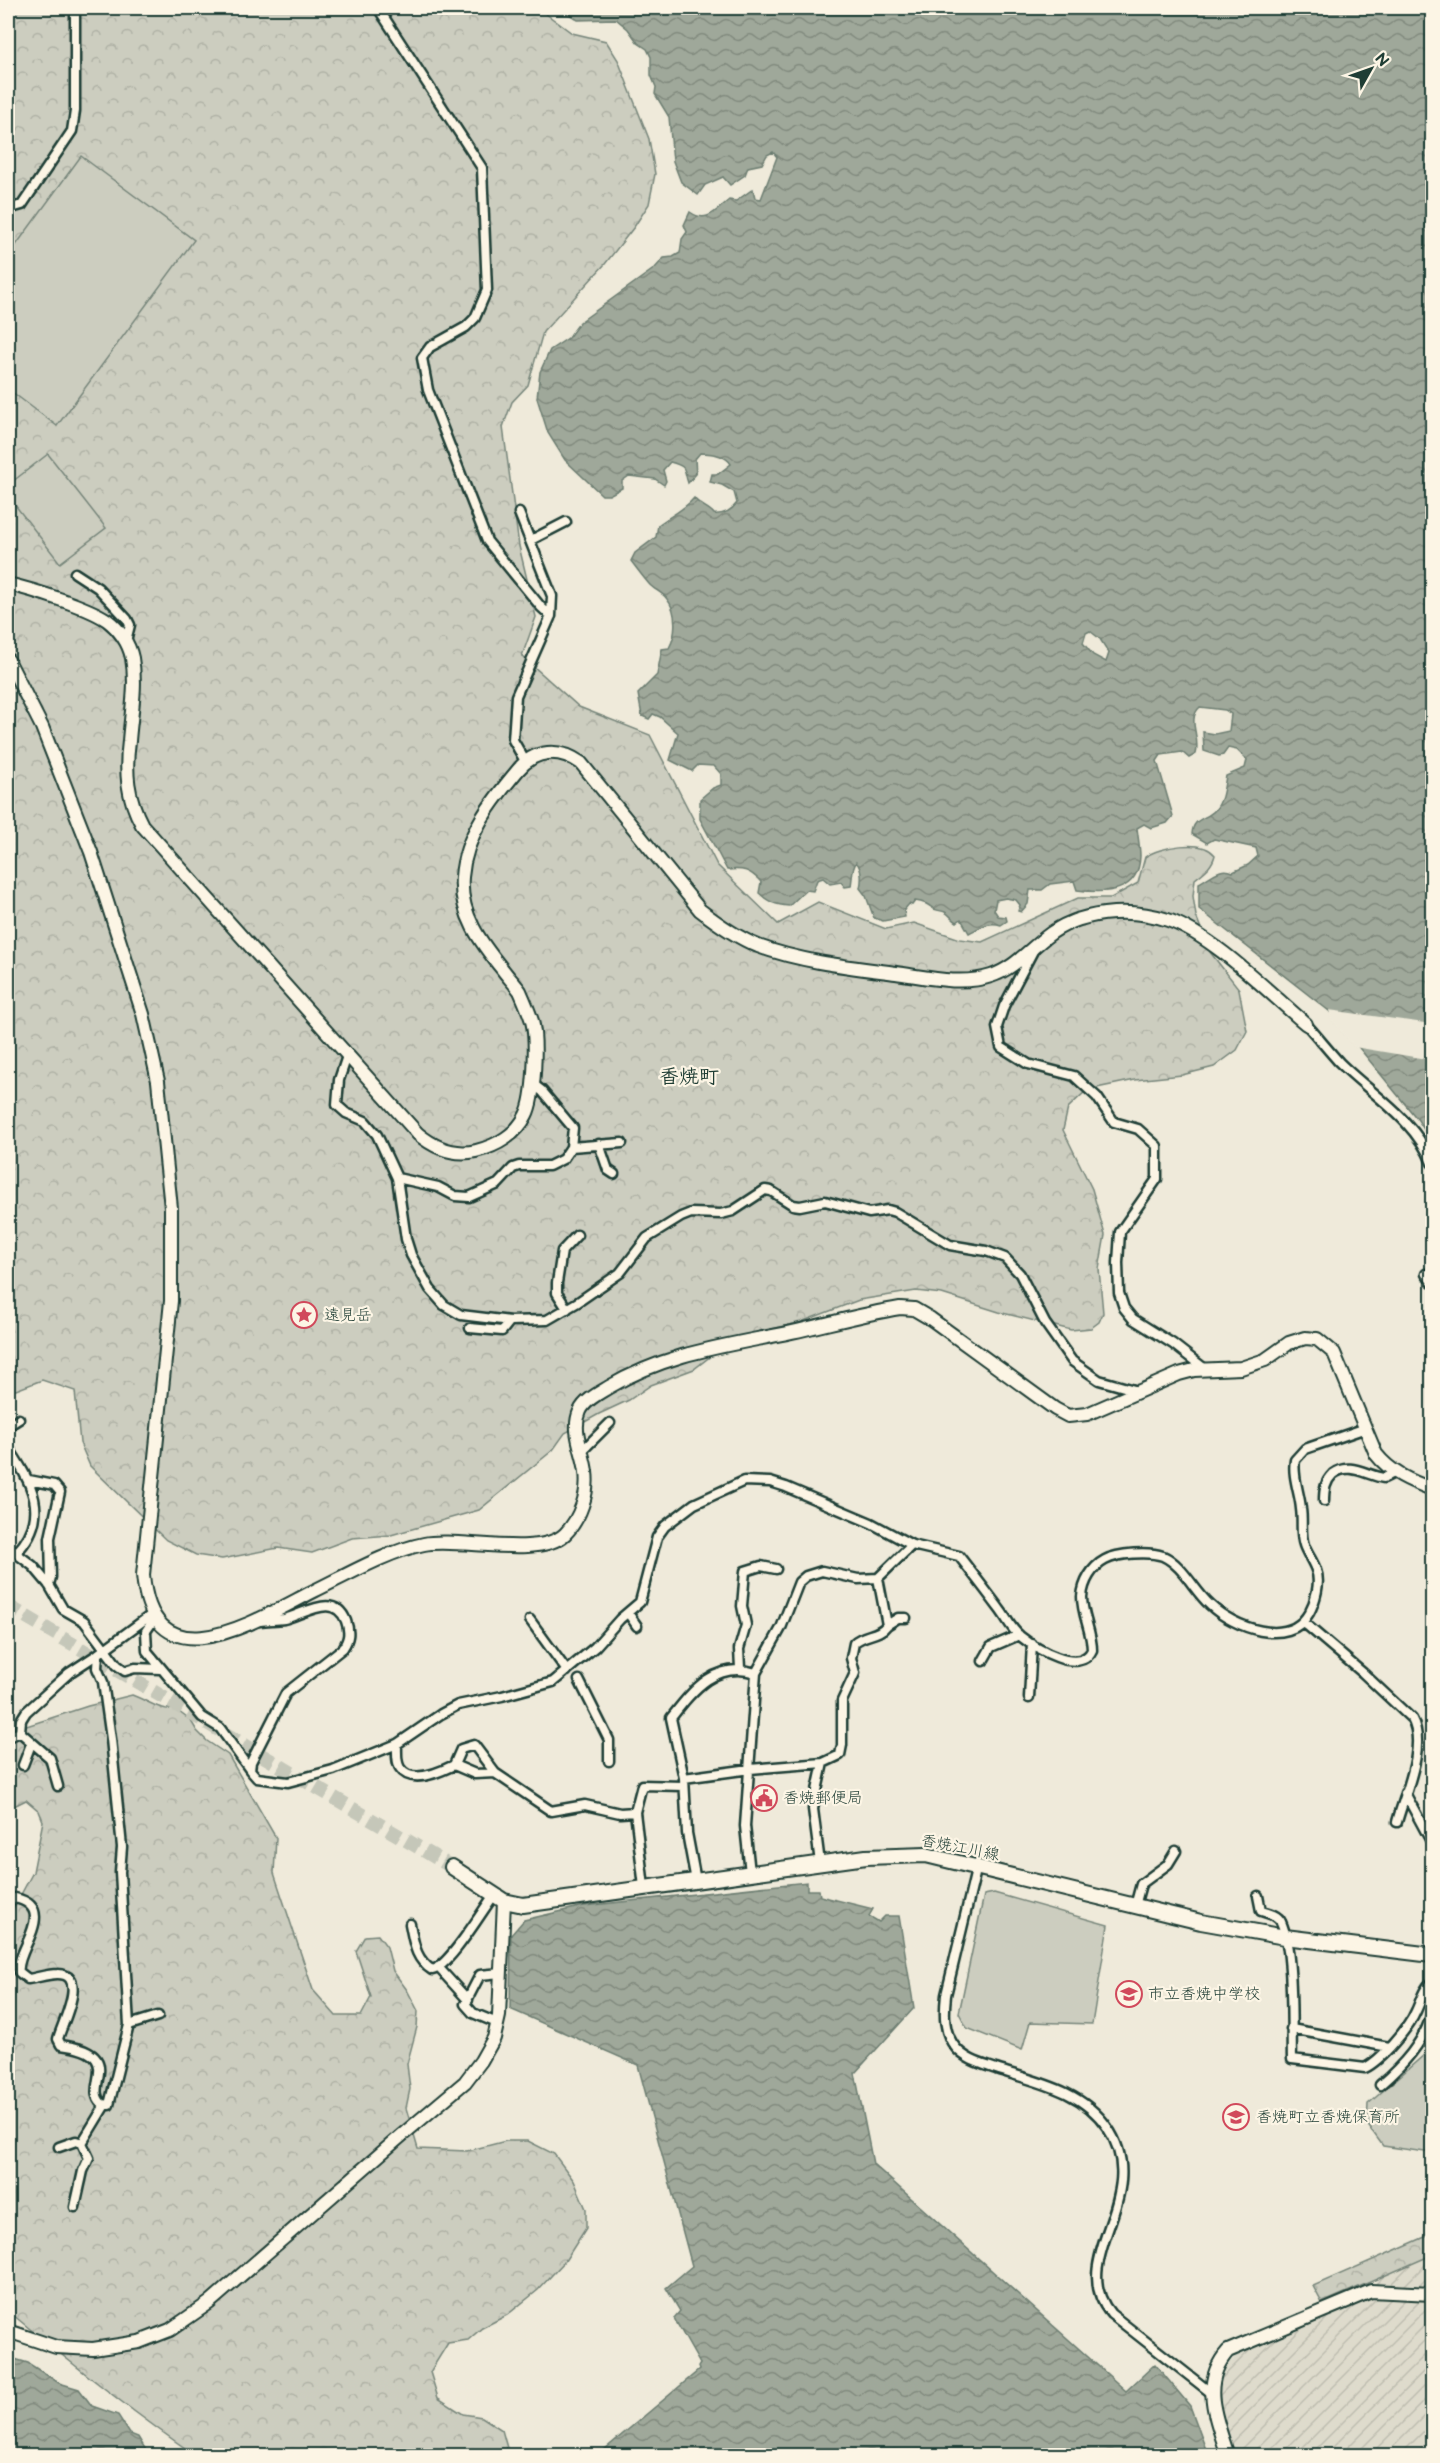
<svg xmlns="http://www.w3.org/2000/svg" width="1440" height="2463" font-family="'Balsamiq Sans','Klee One',sans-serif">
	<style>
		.industrial { fill: url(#industrial-furrows) }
		.forest { fill: url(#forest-crowns); stroke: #76857a; stroke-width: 1.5 }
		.pitch { fill: #cccdbf; stroke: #76857a; stroke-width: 1.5 }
		.water { fill: url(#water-waves); stroke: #6c7d71; stroke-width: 1.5; fill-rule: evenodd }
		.pier { fill: #efeada }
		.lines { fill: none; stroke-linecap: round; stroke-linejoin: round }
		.primary-tunnel { stroke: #c5c7b9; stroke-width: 14; stroke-dasharray: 14 7; stroke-linecap: butt }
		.street-casing { stroke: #1f3d34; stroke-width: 13 }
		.secondary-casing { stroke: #1f3d34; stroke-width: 16 }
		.primary-casing { stroke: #1f3d34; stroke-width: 18 }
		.street { stroke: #fcf5e5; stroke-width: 8 }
		.secondary { stroke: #fcf5e5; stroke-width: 12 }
		.primary { stroke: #fcf5e5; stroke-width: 14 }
		.labels { text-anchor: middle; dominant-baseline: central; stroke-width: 4.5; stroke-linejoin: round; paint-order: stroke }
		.poi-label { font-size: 16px; fill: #1f3d34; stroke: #fcf5e5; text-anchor: start }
		.street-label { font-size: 16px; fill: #1f3d34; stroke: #fcf5e5 }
		.quarter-label { font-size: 20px; font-weight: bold; fill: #1f3d34; stroke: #fcf5e5 }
	</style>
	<defs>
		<pattern id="industrial-furrows" width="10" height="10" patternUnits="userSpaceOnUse" patternTransform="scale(1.5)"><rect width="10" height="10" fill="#dedbcc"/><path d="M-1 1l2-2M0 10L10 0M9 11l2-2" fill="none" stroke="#bebdb0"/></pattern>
		<pattern id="forest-crowns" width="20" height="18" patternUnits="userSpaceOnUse" patternTransform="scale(1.5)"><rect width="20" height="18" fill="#cccdbf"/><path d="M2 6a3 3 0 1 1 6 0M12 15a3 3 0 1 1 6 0" fill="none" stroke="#afb1a5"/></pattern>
		<pattern id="water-waves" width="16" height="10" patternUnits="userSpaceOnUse" patternTransform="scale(1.5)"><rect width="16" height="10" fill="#9fa89a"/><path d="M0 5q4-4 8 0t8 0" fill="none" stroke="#818a7e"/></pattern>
	</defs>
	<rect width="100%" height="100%" fill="#efeada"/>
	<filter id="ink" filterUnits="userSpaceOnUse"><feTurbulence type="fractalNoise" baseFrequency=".0167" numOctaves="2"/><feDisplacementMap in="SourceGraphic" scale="12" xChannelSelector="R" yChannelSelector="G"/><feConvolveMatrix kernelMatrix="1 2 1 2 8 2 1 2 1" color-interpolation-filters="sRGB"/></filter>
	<g filter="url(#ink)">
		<path class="industrial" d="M 1432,2252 L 1432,2455 L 1234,2455 L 1219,2407 L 1218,2389 L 1225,2368 L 1236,2356 L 1371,2297 L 1378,2276 Z"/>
		<path class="forest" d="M 8,8 L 538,8 L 572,33 L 606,41 L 618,60 L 649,139 L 655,174 L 649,204 L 634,227 L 605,264 L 543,332 L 528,385 L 512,402 L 503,427 L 519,546 L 536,617 L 522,656 L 579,707 L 650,735 L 717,865 L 778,924 L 818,902 L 886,929 L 914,923 L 960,939 L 982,942 L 1078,898 L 1111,898 L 1138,883 L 1145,857 C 1160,847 1202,838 1215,855 C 1212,867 1204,872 1195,879 L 1193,896 L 1196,916 L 1210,952 L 1239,989 L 1247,1031 L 1237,1050 L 1214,1067 L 1182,1075 L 1135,1080 L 1087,1090 L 1068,1108 L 1063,1130 L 1092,1189 L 1105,1235 L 1099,1269 L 1103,1313 L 1099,1322 L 1091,1328 L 1071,1330 L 999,1312 L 942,1294 L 916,1291 L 859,1300 L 801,1322 L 751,1334 L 720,1349 L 694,1369 L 651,1385 L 629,1400 L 599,1414 L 565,1433 L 553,1450 L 479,1510 L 391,1535 L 352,1538 L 312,1553 L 278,1548 L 222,1559 L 196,1555 L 166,1540 L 90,1466 L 80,1443 L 75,1391 L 42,1380 L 16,1390 L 8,1389 Z
			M 132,1695 C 146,1700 160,1711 175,1709 L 191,1721 L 197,1731 L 207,1741 L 228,1755 L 276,1838 L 274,1873 L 313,1990 L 336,2016 L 361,2016 L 371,1997 L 356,1951 L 365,1936 L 378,1935 L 387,1947 L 393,1971 L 407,1990 L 418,2011 L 417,2027 L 407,2064 L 410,2089 L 406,2108 L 418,2149 L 467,2151 L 506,2141 L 528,2141 L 554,2154 L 574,2181 L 586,2209 L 586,2228 L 565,2261 L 538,2290 L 507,2315 L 482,2328 L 468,2340 L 448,2343 L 430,2372 L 438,2398 L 463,2414 L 482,2417 L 502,2430 L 507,2448 L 503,2455 L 195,2455 C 132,2412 72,2364 13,2315 L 8,2307 L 8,1919 L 33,1872 L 43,1821 L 39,1811 L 26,1800 L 8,1809 L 8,1732 L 88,1706 Z
			M 1432,2234 L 1432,2255 L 1322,2303 L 1313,2286 Z"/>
		<path class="pitch" d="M 81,156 L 194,240 L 57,426 L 8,389 L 8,256 Z
			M 48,454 L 106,528 L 60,563 L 8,496 L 8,485 Z
			M 994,1893 L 1108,1925 L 1092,2024 L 1030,2022 L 1022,2050 L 967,2028 L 959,2013 L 984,1895 Z
			M 1432,2048 L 1432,2153 L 1383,2146 L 1367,2124 L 1368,2104 Z"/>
		<path class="water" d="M 560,8 L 1432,8 L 1432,1142 L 1418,1120 L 1329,1011 L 1199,909 L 1199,883 C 1211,877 1220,866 1233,872 L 1248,865 L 1258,856 L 1256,848 L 1214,839 L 1207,843 L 1192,834 C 1193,817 1206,820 1215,810 C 1223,801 1224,787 1226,776 L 1245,768 L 1247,760 L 1237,750 L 1228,748 L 1223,755 L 1219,756 L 1204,751 L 1203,732 L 1215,734 L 1229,731 L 1231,714 L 1225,710 L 1200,707 C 1186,720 1201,736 1196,754 L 1189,758 L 1182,752 L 1161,755 L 1157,761 L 1173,816 L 1167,823 L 1151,828 L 1144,824 L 1137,828 C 1138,837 1140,847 1140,856 C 1139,893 1106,894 1077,890 L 1074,881 L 1050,884 L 1042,890 L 1030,890 L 1028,904 L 1021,912 L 1018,911 L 1020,905 L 1016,900 L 1006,898 L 996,900 L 994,910 L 998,916 L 1006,917 L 1007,921 L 1001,925 C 989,921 981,927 969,933 L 961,919 L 957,922 C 952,919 949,914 945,912 C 943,911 935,910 934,909 C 927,904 924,902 915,901 L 912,905 L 909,904 L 904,910 L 905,917 L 883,921 L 874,918 L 866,896 L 860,888 C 862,880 862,868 856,862 L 853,870 L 851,886 L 845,887 L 841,882 L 830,884 L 823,878 L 817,880 L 813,891 L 806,890 L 789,906 C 776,905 768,902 759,893 L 761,882 C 750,870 743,868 727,870 L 700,819 L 700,799 L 713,788 L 721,785 L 721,774 L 714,766 L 698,765 L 692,771 L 670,760 L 678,733 L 660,717 L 653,714 L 649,719 L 642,716 L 638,694 L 657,675 L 662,649 L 669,648 C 677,634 677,611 667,599 C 662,592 654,590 649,584 C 643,577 637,569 631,561 L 635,553 L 656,537 L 658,525 C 670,516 684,510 694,498 C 700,506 709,507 714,514 C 724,515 731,511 737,503 L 734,492 L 722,485 L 710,482 L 712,474 L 718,474 L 731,464 C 725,454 710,453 700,453 L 695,459 L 696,474 L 688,483 C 683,468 688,467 670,462 L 663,470 L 666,481 L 664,485 L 655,479 L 629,476 L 622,481 L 622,488 L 609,495 L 602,495 L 565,460 L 548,433 L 537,398 L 540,372 L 550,350 L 568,338 L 580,322 L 655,268 L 664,258 L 673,257 L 680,253 L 682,239 L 687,232 L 684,225 L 690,212 C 707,224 715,211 729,200 L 736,201 L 753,189 L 755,198 L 761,199 L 777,157 L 773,152 L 767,155 L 762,164 L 748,167 L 745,175 L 730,185 L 723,177 L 705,185 L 698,195 L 681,182 L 673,161 L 669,117 L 655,94 L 656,87 L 651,75 L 651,57 L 647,49 L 638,43 L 628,29 L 616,19 L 578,20 ZM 1090,631 L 1100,639 L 1109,653 L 1106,662 L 1093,655 L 1083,643 L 1086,633 Z
			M 807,1882 L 807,1890 L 819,1890 L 820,1896 L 873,1909 L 869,1916 L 879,1922 L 885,1916 L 899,1916 L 914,2008 L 855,2073 L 873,2164 L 1126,2391 L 1155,2364 L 1190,2406 L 1208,2455 L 598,2455 L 699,2370 L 698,2367 L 700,2364 L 674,2318 L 680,2311 L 666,2288 L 692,2266 L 638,2065 L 510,2009 L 511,1935 L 524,1920 L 584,1906 Z
			M 8,2357 L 28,2363 L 59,2383 L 79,2389 L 92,2406 L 118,2415 L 130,2434 L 138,2437 L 149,2455 L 8,2455 Z"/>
		<path class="pier" d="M 1329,1010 L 1432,1024 L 1432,1060 L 1354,1047 L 1331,1019 Z"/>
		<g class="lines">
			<path class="primary-tunnel" d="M 8,1606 L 452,1867"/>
			<defs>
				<path id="street" d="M 378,8 L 482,168 L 487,290 L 475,318 L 466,327 L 430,347 L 422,358 L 428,390 L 487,541 L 541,607 L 551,616 L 516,696 L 513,740 L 525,761
					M 8,209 L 22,205 L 72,131 L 75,111 L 75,8
					M 519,513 L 552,596 L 551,616
					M 531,540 L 566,522
					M 75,573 L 98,588 L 127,619 L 130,625 L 126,641
					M 1033,951 L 1004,1006 L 997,1027 L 1001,1047 L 1028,1064 L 1074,1076 L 1097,1097 L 1114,1122 L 1138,1129 L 1157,1146 L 1157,1179 L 1120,1232 L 1118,1263 L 1119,1293 L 1124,1308 L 1133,1319 L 1173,1344 L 1205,1369
					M 1306,1024 C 1317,1036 1328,1050 1339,1062 C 1370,1093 1416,1120 1432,1163
					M 347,1056 L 339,1080 L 337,1105 L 346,1113 L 365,1121 L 377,1135 L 397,1178 L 406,1239 L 411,1255 L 430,1289 L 444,1305 L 461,1315 L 510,1321 L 547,1320 L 578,1302 L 620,1273 L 647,1238 L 681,1217 L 691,1213 L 721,1214 L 733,1211 L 765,1190 L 771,1191 L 793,1205 L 800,1206 L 825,1201 L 869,1213 L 888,1210 L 895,1212 L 950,1245 L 986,1251 L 1005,1258 L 1020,1274 L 1045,1323 L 1072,1361 L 1099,1380 L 1138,1391
					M 599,1144 L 608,1170 L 614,1174
					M 571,1147 L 622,1143
					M 397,1178 L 438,1187 L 455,1196 L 469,1197 L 498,1184 L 513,1168 L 519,1166 L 549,1166 L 563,1159 L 571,1147 L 573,1128 L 542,1091 L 533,1084
					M 1426,1274 L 1432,1282
					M 567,1309 L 557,1293 L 557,1283 L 562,1251 L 577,1235
					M 470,1328 L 502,1331 L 510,1321
					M 8,1426 L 19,1419
					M 8,1447 C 31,1482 52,1516 16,1553
					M 582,1451 L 610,1423
					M 29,1480 L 54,1485 L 60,1492 L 50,1538 L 51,1577 L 49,1585
					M 1324,1501 C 1324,1490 1325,1482 1333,1474 C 1350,1461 1367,1476 1384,1478 L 1394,1473
					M 8,1547 L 33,1566 L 49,1585 L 63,1609 L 84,1621 L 117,1665 L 125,1671 L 135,1668 L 160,1669
					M 628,1613 L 637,1626
					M 155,1618 L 146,1631 L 147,1651 L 202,1717 L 220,1728 L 250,1770
					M 530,1620 L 567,1671
					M 260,1621 C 268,1620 277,1620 284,1619 C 303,1615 335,1591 346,1621 C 350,1632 349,1639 343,1648 L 286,1693 L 251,1762 L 250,1770 L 257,1778 L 288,1782 L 333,1770 L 397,1744 L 441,1714 L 458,1705 L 502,1696 L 553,1682 L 595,1647 L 620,1619 L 640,1602 L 657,1537 L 665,1526 L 694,1504 L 744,1481 L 770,1482 L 786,1487 L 871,1523 L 912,1545 L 959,1556 C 973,1574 987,1592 1001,1611 C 1007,1619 1012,1630 1020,1636 C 1035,1648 1080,1676 1092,1650 C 1092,1632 1082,1615 1082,1597 C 1083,1582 1092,1567 1105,1560 C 1118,1553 1149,1551 1163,1556 C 1183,1565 1194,1591 1210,1605 C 1233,1627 1289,1649 1309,1613 C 1315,1602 1321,1583 1316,1570 C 1313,1561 1307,1554 1304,1545 C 1300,1534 1303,1522 1301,1509 C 1300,1494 1292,1476 1295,1460 L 1305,1449 L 1366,1428
					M 1303,1622 L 1363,1673 L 1412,1719 C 1427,1746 1405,1793 1397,1822
					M 887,1625 L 898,1618 L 906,1618
					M 983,1661 L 991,1647 L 1019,1635
					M 740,1668 L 739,1649 L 746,1625 L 742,1606 L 745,1571 L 761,1566 L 776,1569
					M 579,1680 L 609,1740 L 609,1761
					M 1029,1698 L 1032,1644
					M 20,1732 L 50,1758 L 58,1786
					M 8,1737 L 20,1732 L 21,1720 L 26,1712 L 69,1673 L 98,1654
					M 397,1744 C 397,1752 396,1762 400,1768 C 411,1785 440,1772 454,1765 L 475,1774 L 495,1773 L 551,1811 L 585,1805 L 620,1813 L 635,1812 L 644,1887
					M 823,1763 L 840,1755 L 842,1745 L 842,1701 L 855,1673 L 851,1658 L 854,1643 C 864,1633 878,1637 887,1625 L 878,1578
					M 23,1765 L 31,1744
					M 454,1765 L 461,1749 L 474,1745 L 495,1773
					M 684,1778 L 750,1769 L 823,1763 L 813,1809 L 820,1863
					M 1405,1793 L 1432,1843
					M 635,1812 L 642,1785 L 683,1786
					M 977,1866 L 946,1995 C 944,2013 943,2033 956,2048 C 966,2060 982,2064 996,2069 C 1036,2082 1082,2090 1107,2127 C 1155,2196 1064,2259 1111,2314 L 1210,2392
					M 750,1873 L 745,1826 L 756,1673 L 781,1628 L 799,1582 L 806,1576 L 822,1571 L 858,1579 L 878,1578 L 912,1545
					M 696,1881 L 687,1833 L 684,1778 L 671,1718 C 693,1690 716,1660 756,1673
					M 1258,1896 L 1261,1911 C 1268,1913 1278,1915 1281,1922 C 1294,1950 1291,2027 1292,2059 L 1365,2068 C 1381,2060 1409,2028 1416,2011 C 1421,2001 1423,1989 1432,1982
					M 8,1903 L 15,1898 C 60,1908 14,1952 19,1972 L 28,1979 C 37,1978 47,1974 57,1974 C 90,1973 61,2025 58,2039 L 61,2045 C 128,2054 82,2086 102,2104 L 109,2105 L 129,2025 L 120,1872 L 122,1847 L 111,1739 L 103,1682 L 97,1668 L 98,1654 L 151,1615
					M 1135,1906 L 1141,1884 L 1168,1864 L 1176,1851
					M 410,1924 C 414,1943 415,1959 432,1970 C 449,1967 482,1911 494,1895
					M 438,1967 L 468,2000
					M 497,2023 L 473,2013 L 465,2004 L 480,1975 L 501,1973
					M 129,2025 L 158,2016
					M 1291,2029 L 1389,2047
					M 1380,2085 C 1402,2066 1424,2043 1432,2013
					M 82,2143 L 105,2105
					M 59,2147 L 76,2141 L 82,2143
					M 75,2207 L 83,2171 L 89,2158 L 82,2143"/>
				<path id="secondary" d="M 8,584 C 33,590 86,606 107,620 C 119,629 129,643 132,658 C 137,685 131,714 129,741 C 125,772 127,797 142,825 L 418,1134 C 435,1148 454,1156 476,1151 C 497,1146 517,1134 526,1115 C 535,1098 537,1039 532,1021 C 529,1012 524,1000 520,991 C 515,984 508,977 503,970 C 481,943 459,914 462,877 C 465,835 492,801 518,770 C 535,749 559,748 581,763 L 700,910 C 718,924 736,937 758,946 C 802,962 850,967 896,973 C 926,977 961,986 991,976 C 1013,969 1028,951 1046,937 C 1078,911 1129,907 1168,920 C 1214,936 1268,992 1306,1024
					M 8,660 L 42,727 L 91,852 L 143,1014 L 158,1081 L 171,1208 L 171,1301 L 143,1575 C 153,1687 257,1620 314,1591 C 347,1575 388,1551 424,1544 C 458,1537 539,1559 565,1534 C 580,1519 589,1493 586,1472 C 584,1452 571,1431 580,1411 C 585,1400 599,1393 609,1387 C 669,1352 726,1346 792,1332 C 828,1324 863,1314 900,1308 L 914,1309 L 931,1319 L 1055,1409 L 1068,1416 L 1087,1414 L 1179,1374 L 1194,1370 L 1241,1368 L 1265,1360 L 1289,1343 L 1305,1338 L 1317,1339 L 1334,1353 L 1376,1454 C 1391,1473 1410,1481 1432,1489
					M 8,2331 L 56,2347 L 93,2349 L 139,2342 L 170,2330 L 209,2303 L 401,2136 L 465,2082 L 481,2061 L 494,2038 L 499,2016 L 504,1901
					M 1228,2456 C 1217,2420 1199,2384 1228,2351 L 1371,2291 L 1432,2294"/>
				<path id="primary" d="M 452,1867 L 504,1901 L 523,1905 L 866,1857 L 926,1855 L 1201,1922 L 1285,1937 L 1432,1955"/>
			</defs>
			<use href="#street" class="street-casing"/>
			<use href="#secondary" class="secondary-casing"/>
			<use href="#primary" class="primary-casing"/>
			<use href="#street" class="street"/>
			<use href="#secondary" class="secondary"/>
			<use href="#primary" class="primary"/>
		</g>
	</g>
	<defs>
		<symbol id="sight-ring" viewBox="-11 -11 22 22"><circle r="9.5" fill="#fcf5e5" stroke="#d1495b" stroke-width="1.5"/><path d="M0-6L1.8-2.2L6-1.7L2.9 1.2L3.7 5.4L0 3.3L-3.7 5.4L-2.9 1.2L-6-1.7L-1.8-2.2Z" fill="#d1495b"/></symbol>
		<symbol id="civic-ring" viewBox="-11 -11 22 22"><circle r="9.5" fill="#fcf5e5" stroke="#d1495b" stroke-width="1.5"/><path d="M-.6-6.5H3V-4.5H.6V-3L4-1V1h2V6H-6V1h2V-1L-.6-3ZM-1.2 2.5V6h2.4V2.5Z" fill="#d1495b"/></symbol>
		<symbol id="school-ring" viewBox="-11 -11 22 22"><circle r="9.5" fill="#fcf5e5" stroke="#d1495b" stroke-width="1.5"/><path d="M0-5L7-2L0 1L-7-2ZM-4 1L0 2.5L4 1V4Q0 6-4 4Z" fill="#d1495b"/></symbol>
	</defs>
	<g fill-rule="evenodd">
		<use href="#sight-ring" x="289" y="1300" width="30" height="30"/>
		<use href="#civic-ring" x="749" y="1783" width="30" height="30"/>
		<use href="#school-ring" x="1114" y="1979" width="30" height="30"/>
		<use href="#school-ring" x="1221" y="2102" width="30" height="30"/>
	</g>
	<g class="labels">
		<g class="poi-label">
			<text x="324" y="1315">遠見岳</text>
			<text x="783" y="1798">香焼郵便局</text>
			<text x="1148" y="1994">市立香焼中学校</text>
			<text x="1256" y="2117">香焼町立香焼保育所</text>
		</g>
		<g class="street-label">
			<text transform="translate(960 1848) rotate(11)">香焼江川線</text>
		</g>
		<g class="quarter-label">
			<text x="689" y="1077">香焼町</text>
		</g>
	</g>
	<rect width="1440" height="2463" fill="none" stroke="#fcf5e5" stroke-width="30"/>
	<rect x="15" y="15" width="1410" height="2433" fill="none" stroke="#1f3d34" stroke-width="2" filter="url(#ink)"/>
	<g transform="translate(1371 69) rotate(50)" stroke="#fcf5e5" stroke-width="4.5" paint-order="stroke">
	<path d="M0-4.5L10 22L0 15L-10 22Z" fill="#1f3d34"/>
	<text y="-9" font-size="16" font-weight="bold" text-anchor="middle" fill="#1f3d34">N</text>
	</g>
</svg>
